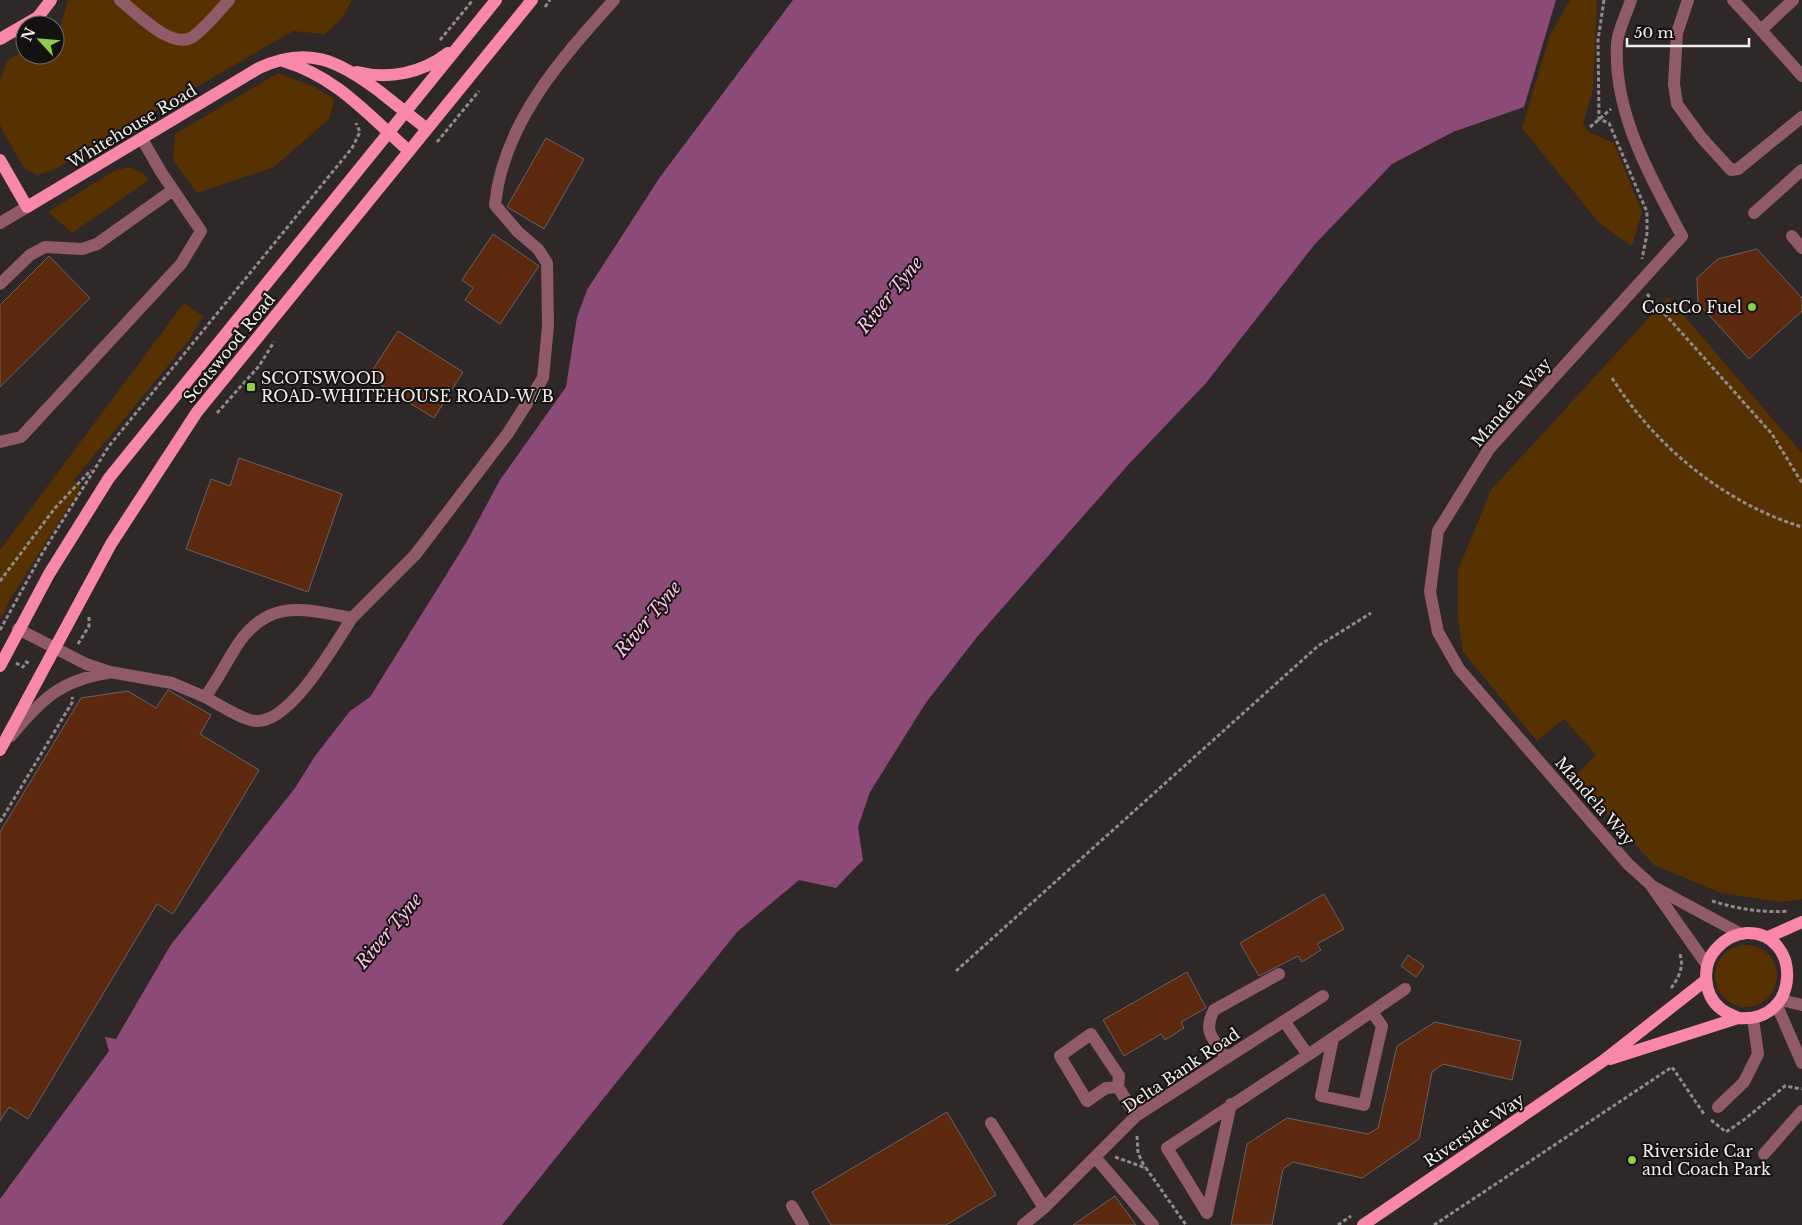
<svg xmlns="http://www.w3.org/2000/svg" width="1802" height="1225" font-family="'Libre Baskerville',serif">
	<style>
		.green { fill: #573200 }
		.water { fill: #8c4b77 }
		.building { fill: #5c280e; stroke: #686360 }
		.lines { fill: none; stroke-linecap: round; stroke-linejoin: round }
		.path { stroke: #908b8a; stroke-width: 3; stroke-dasharray: 4 2.5; stroke-linecap: butt }
		.minor { stroke: #915a69; stroke-width: 12 }
		.major { stroke: #f887a8; stroke-width: 12 }
		.poi-dot { fill: #8cce45; stroke: #141211; stroke-width: 2 }
		.labels { text-anchor: middle; dominant-baseline: central; stroke-width: 4; stroke-linejoin: round; paint-order: stroke }
		.street-label { font-size: 16px; fill: #f1edec; stroke: #141211 }
		.poi-label { font-size: 16px; fill: #f1edec; stroke: #141211; text-anchor: start }
		.water-label { font-size: 18px; font-style: italic; fill: #fec4e9; stroke: #141211 }
	</style>
	<rect width="100%" height="100%" fill="#2e2828"/>
	<path class="green" d="M 68,0 L 352,0 L 342,18 L 325,34 L 293,31 L 53,170 L 37,175 L 24,168 L 1,128 L 0,121 L 0,81 L 7,61 L 25,49 L 25,55 L 55,55 L 55,29 L 61,25 Z
		M 1570,0 L 1597,0 L 1593,89 L 1583,124 L 1589,132 L 1614,143 L 1642,212 L 1632,246 L 1599,223 L 1522,128 L 1550,35 Z
		M 278,73 L 312,86 L 335,99 L 329,119 L 274,167 L 197,193 L 173,160 L 175,134 Z
		M 129,167 L 144,174 L 149,180 L 72,233 L 48,212 L 114,171 Z
		M 1668,297 L 1802,453 L 1802,899 L 1782,902 L 1721,893 L 1654,865 L 1574,777 L 1596,755 L 1564,719 L 1537,741 L 1463,652 L 1458,618 L 1458,570 L 1491,490 Z
		M 184,303 L 203,316 L 189,340 L 74,480 L 81,487 L 11,598 L 0,620 L 0,550 Z
		M1715 976a31 31 0 1 1 62 0a31 31 0 1 1-62 0Z"/>
	<path class="water" d="M 793,0 L 1556,0 L 1524,107 L 1453,132 L 1392,164 L 1315,244 L 1206,383 L 1128,465 L 977,637 L 925,704 L 870,792 L 858,827 L 863,860 L 836,888 L 799,880 L 737,932 L 502,1225 L 0,1225 L 0,1199 L 109,1051 L 105,1037 L 116,1039 L 170,946 L 295,788 L 315,756 L 350,711 L 370,697 L 466,543 L 500,480 L 566,387 L 577,317 L 587,290 L 660,177 Z"/>
	<path class="building" d="M 546,138 L 584,159 L 544,229 L 507,207 Z
		M 493,234 L 539,266 L 500,324 L 465,300 L 473,288 L 462,280 Z
		M 1757,249 L 1802,298 L 1802,311 L 1749,359 L 1698,303 L 1697,278 L 1718,259 Z
		M 49,256 L 90,298 L 0,387 L 0,305 Z
		M 398,331 L 463,372 L 434,418 L 368,377 Z
		M 239,458 L 342,494 L 308,592 L 186,549 L 211,479 L 230,486 Z
		M 168,690 L 211,715 L 200,734 L 259,770 L 173,914 L 157,904 L 28,1119 L 9,1107 L 0,1121 L 0,832 L 81,698 L 128,691 L 156,708 Z
		M 1324,894 L 1344,929 L 1317,944 L 1321,950 L 1302,962 L 1298,956 L 1259,976 L 1240,943 Z
		M 1408,955 L 1424,966 L 1416,977 L 1401,966 Z
		M 1187,972 L 1206,1008 L 1181,1022 L 1184,1028 L 1165,1040 L 1161,1034 L 1124,1056 L 1103,1020 Z
		M 1435,1022 L 1521,1041 L 1512,1080 L 1443,1064 L 1432,1072 L 1419,1139 L 1362,1178 L 1293,1162 L 1283,1169 L 1272,1225 L 1231,1225 L 1247,1144 L 1287,1118 L 1368,1134 L 1378,1128 L 1397,1046 Z
		M 947,1112 L 996,1195 L 946,1225 L 831,1225 L 812,1192 Z
		M 1115,1196 L 1136,1225 L 1073,1225 Z"/>
	<g class="lines">
		<path class="path" d="M 1604,0 L 1598,40 L 1599,119 L 1609,123 L 1647,212 L 1647,234 L 1642,259
			M 545,7 L 550,0
			M 440,40 L 473,0
			M 1590,127 L 1611,109
			M 437,142 L 479,91
			M 1647,294 L 1772,434 L 1802,483
			M 1612,378 C 1656,447 1724,503 1802,527
			M 217,413 L 259,366 L 274,342
			M 0,581 L 55,508 L 91,470
			M 0,630 L 43,552 L 109,446 L 352,148 L 360,132 L 356,123
			M 78,644 L 89,626 L 89,616
			M 16,663 L 23,667 L 26,662 L 31,664
			M 0,822 L 73,701 L 72,697
			M 1712,901 C 1738,909 1762,913 1789,911
			M 956,971 L 1318,646 L 1371,613
			M 1671,988 C 1679,978 1685,965 1679,952
			M 1711,1120 L 1726,1132 L 1745,1119 L 1785,1086 L 1802,1089
			M 1137,1136 L 1138,1153 L 1145,1168
			M 1115,1157 L 1146,1168 L 1186,1225
			M 1338,1225 L 1351,1216
			M 1434,1225 L 1672,1067 L 1704,1114"/>
		<path class="minor" d="M 120,0 C 137,13 173,52 194,36 C 207,26 218,12 229,0
			M 1631,0 C 1627,13 1618,30 1617,43 C 1613,113 1650,176 1682,236 L 1489,449 L 1438,531 L 1430,592 L 1438,632 L 1459,669 L 1628,864 L 1650,884 L 1707,965
			M 1688,0 L 1677,33 L 1674,84 L 1677,104 L 1701,137 L 1731,170 L 1738,169 L 1802,117
			M 1733,0 L 1761,30 L 1793,0
			M 1761,30 L 1802,76
			M 1754,213 L 1802,170
			M 0,223 L 27,207
			M 1792,236 L 1802,248
			M 0,284 L 30,255 L 45,247 L 82,249 L 97,244 L 173,190
			M 0,442 L 21,437 L 181,264 L 201,231 L 161,172 L 142,139
			M 18,629 L 86,664 L 110,672 L 172,683 L 205,697 C 218,680 226,662 238,644 C 269,598 305,609 352,618 L 415,555 L 508,433 L 543,378 L 548,326 L 547,263 L 538,249 L 518,232 L 495,205 C 503,123 561,59 614,0
			M 205,697 C 216,703 246,722 257,721 C 292,721 334,645 352,618
			M 11,736 C 40,701 60,680 108,673
			M 1652,886 L 1741,934
			M 1785,1001 L 1802,1005
			M 1778,1008 L 1802,1063
			M 1333,1038 L 1321,1096 L 1364,1105 L 1382,1026 L 1372,1012
			M 1308,1055 L 1405,989
			M 1227,1058 C 1214,1040 1202,1032 1214,1010 L 1279,974
			M 1118,1087 L 1119,1076 L 1091,1034 L 1060,1056 L 1087,1101 L 1106,1088 L 1118,1087 L 1136,1116
			M 1231,1104 L 1207,1213 L 1167,1148 L 1308,1055 L 1284,1021
			M 1718,1107 L 1744,1082 L 1758,1054 L 1753,1019
			M 991,1123 L 1044,1208
			M 1764,1154 L 1802,1111
			M 1095,1157 L 1153,1225
			M 792,1206 L 803,1225
			M 1023,1225 L 1044,1208 L 1136,1116 L 1323,996"/>
		<path class="major" d="M 0,39 L 38,17 L 51,0
			M 283,61 C 337,77 368,115 409,151
			M 357,72 C 389,80 422,73 448,53
			M 0,160 L 27,207 L 259,68 C 308,45 339,61 379,91 C 395,104 411,116 427,129
			M 0,666 L 49,574 L 109,478 L 496,0
			M 0,750 L 111,544 L 197,412 L 532,0
			M 1768,937 L 1802,922
			M 1610,1059 L 1738,1018 C 1802,1024 1802,932 1747,933 C 1735,934 1725,939 1717,948 C 1701,964 1703,995 1721,1009 C 1726,1013 1733,1015 1738,1018
			M 1363,1225 L 1603,1061 L 1706,980"/>
	</g>
	<g class="poi-dot">
		<circle cx="1752" cy="307" r="5"/>
		<rect x="246" y="382" width="10" height="10" rx="2.5"/>
		<circle cx="1632" cy="1160" r="5"/>
	</g>
	<g class="labels">
		<g class="street-label">
			<text transform="translate(132 126) rotate(-31)">Whitehouse Road</text>
			<text transform="translate(229 348) rotate(-51)">Scotswood Road</text>
			<text transform="translate(1511 402) rotate(-49)">Mandela Way</text>
			<text transform="translate(1595 801) rotate(49)">Mandela Way</text>
			<text transform="translate(1181 1070) rotate(-34)">Delta Bank Road</text>
			<text transform="translate(1474 1130) rotate(-34)">Riverside Way</text>
		</g>
		<g class="poi-label">
			<text x="1742" y="307" text-anchor="end">CostCo Fuel</text>
			<text x="261" y="378">SCOTSWOOD<tspan x="261" dy="18">ROAD-WHITEHOUSE ROAD-W/B</tspan></text>
			<text x="1642" y="1151">Riverside Car<tspan x="1642" dy="18">and Coach Park</tspan></text>
		</g>
		<g class="water-label">
			<text transform="translate(890 295) rotate(-51)">River Tyne</text>
			<text transform="translate(648 619) rotate(-50)">River Tyne</text>
			<text transform="translate(389 931) rotate(-50)">River Tyne</text>
		</g>
	</g>
	<g transform="translate(40 40) rotate(296)"><circle r="24" fill="#141211" stroke="#6c6a69"/>
	<path d="M0-4L9 19L0 12L-9 19Z" fill="#8cce45"/>
	<text y="-8" font-size="14" font-weight="bold" text-anchor="middle" fill="#f1edec">N</text>
	</g>
	<path d="M1627 38v8h122v-8" fill="none" stroke="#f1edec" stroke-width="2.5"/>
	<text x="1634" y="38" font-size="15" fill="#f1edec" stroke="#141211" stroke-width="4" paint-order="stroke">50 m</text>
</svg>
